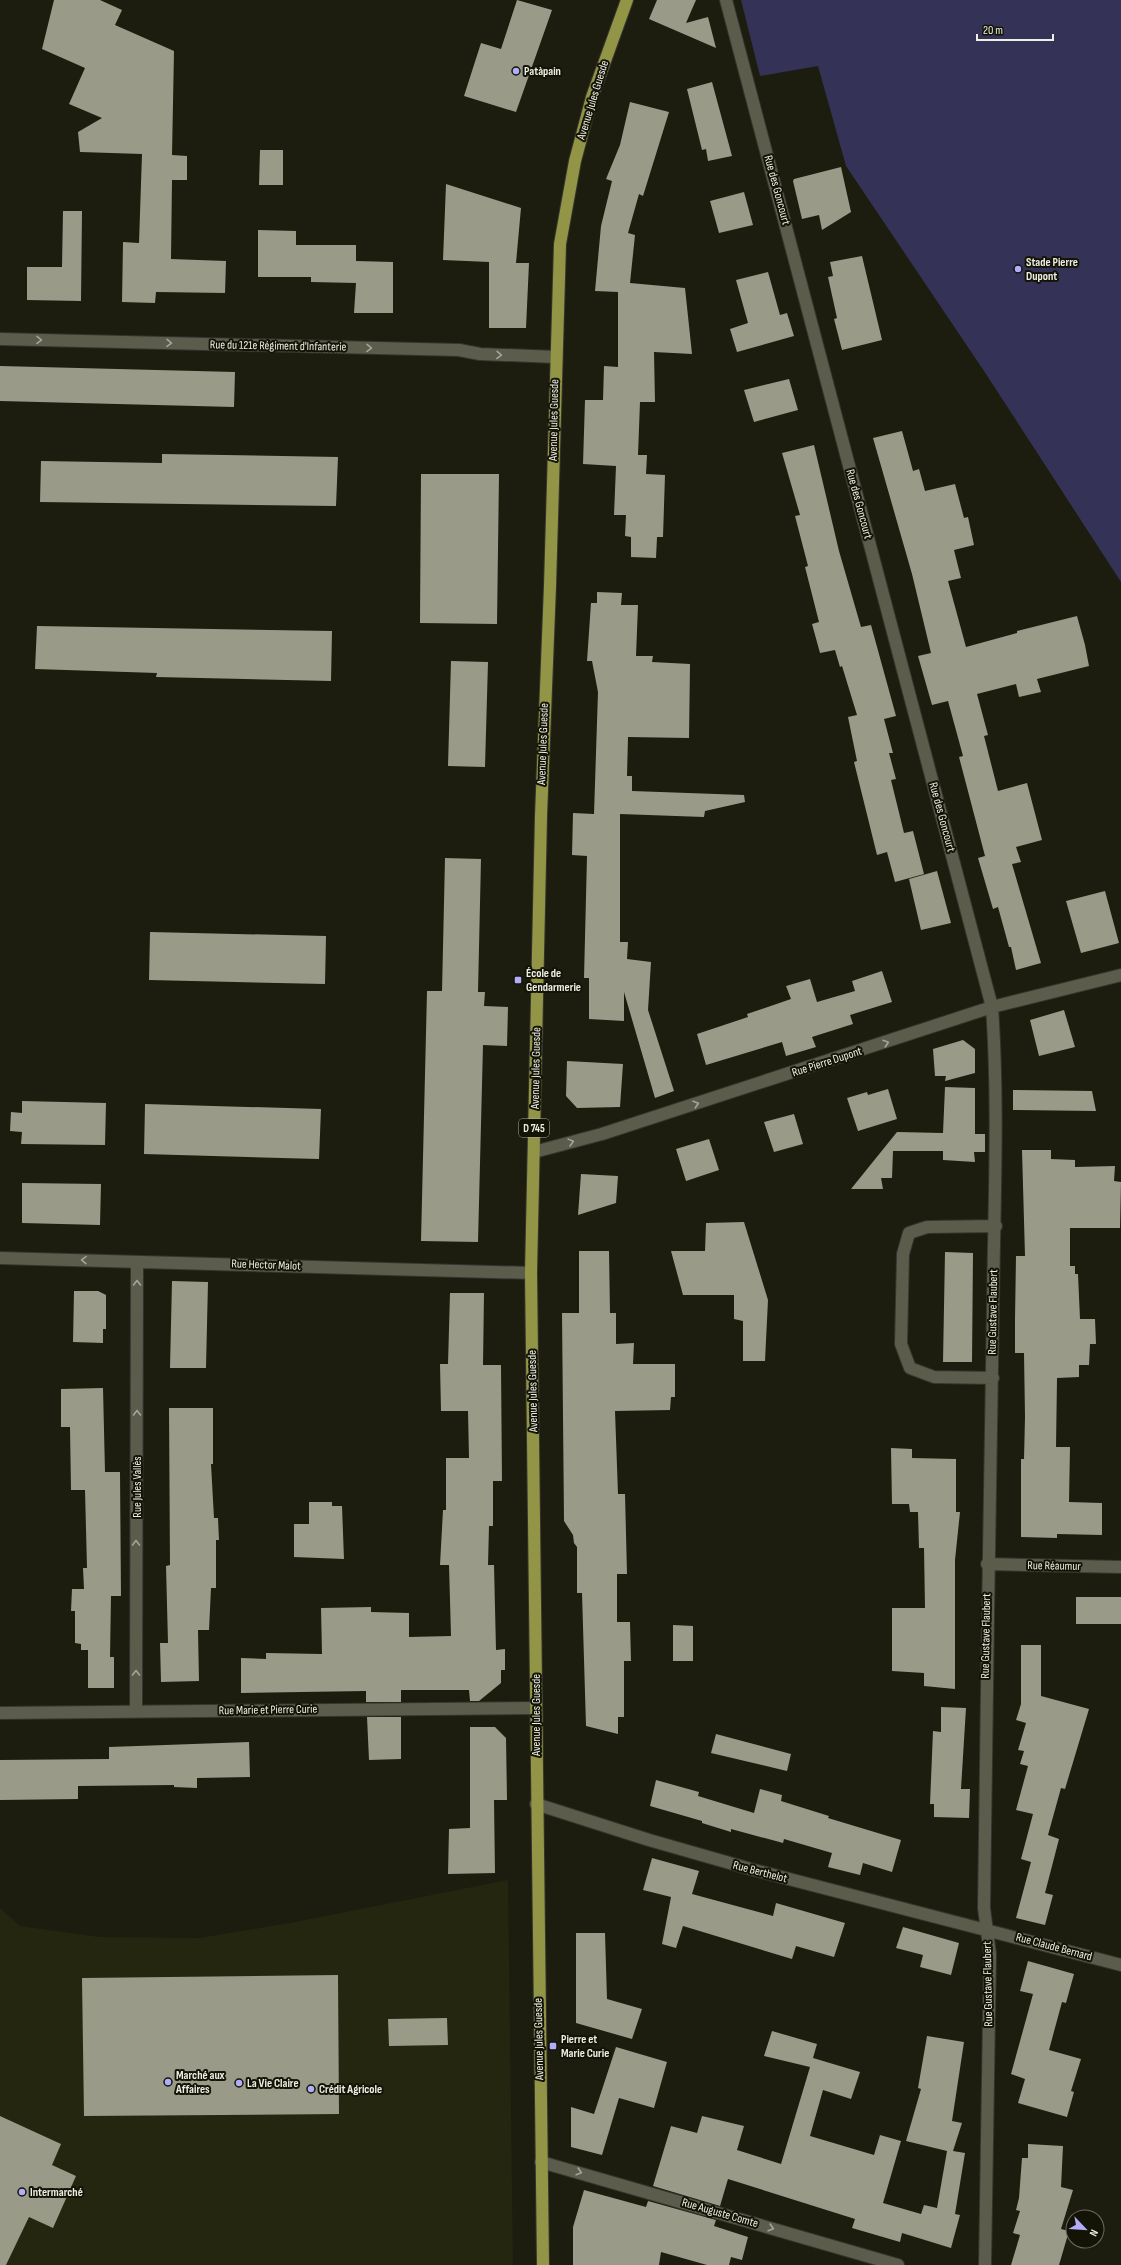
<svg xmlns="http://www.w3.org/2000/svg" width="1121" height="2265" font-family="'Sofia Sans Condensed',sans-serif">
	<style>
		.built { fill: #252610 }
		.pitch { fill: #343256 }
		.building { fill: #999b88 }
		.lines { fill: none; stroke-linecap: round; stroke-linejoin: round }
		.minor-casing { stroke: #35352e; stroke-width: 14 }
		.major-casing { stroke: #35352e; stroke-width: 14 }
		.minor { stroke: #5b5c4b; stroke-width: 12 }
		.major { stroke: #929446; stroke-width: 12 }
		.oneway { stroke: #a4a598 }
		.poi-dot { fill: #b1adfa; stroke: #131406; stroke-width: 1.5 }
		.labels { text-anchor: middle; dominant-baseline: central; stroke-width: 4; stroke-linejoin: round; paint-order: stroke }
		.shield { fill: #131406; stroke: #acada1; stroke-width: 1 }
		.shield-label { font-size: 11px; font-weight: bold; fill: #edeee4 }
		.poi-label { font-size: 12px; font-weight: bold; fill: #edeee4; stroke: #131406; text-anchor: start }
		.street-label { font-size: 12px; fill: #edeee4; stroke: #131406 }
	</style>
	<rect width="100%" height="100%" fill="#1c1d0e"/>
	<path class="built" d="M 508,1880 L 513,2265 L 0,2265 L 0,1908 L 20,1926 L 99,1937 L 199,1938 L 290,1923 Z"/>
	<path class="pitch" d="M 741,0 L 1121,0 L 1121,582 L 984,371 L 846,166 L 818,66 L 760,76 Z"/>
	<path class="building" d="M 54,0 L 100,0 L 122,10 L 115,25 L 174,51 L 172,155 L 187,156 L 187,180 L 172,180 L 171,259 L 226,261 L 225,293 L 156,292 L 155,303 L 122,302 L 123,242 L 139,243 L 142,154 L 80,152 L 78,132 L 102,118 L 69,104 L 85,68 L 42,49 Z
		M 517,0 L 552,10 L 516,112 L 464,96 L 481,43 L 501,49 Z
		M 657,0 L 696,0 L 686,23 L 708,17 L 716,48 L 649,19 Z
		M 712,82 L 732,156 L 708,161 L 706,149 L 702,150 L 687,89 Z
		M 630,102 L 669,112 L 643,196 L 639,194 L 628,233 L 635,235 L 630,283 L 685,288 L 692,354 L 654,352 L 655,402 L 640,402 L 638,455 L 647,455 L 646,474 L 665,475 L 663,537 L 657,537 L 656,558 L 631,557 L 631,537 L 625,536 L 626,515 L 614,515 L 616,466 L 583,464 L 585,400 L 603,400 L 604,366 L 618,367 L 618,292 L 595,291 L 601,226 L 612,181 L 606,179 L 620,145 Z
		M 260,150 L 283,150 L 283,185 L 259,185 Z
		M 841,167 L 851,212 L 822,230 L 819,215 L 802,219 L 793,181 L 794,179 Z
		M 446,184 L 521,208 L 516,263 L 529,263 L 526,328 L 489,328 L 489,262 L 443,260 Z
		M 744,192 L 753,225 L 719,233 L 710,201 Z
		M 63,211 L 82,211 L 81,301 L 27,300 L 27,267 L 62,267 Z
		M 258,230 L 296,231 L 296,245 L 356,245 L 356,261 L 393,262 L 393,313 L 354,313 L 356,283 L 311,282 L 311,277 L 258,277 Z
		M 862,256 L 882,340 L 842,350 L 834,319 L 837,318 L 828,277 L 833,276 L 830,262 Z
		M 768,272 L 780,315 L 787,313 L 794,336 L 737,352 L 730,329 L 748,323 L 736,280 Z
		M 0,366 L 235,372 L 234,407 L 0,401 Z
		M 789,379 L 798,410 L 754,422 L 744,390 Z
		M 902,431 L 913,471 L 919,469 L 925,491 L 955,484 L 964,518 L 968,517 L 974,545 L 954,550 L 961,578 L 948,581 L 966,647 L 1017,633 L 1017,631 L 1077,616 L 1085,645 L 1089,666 L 1037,679 L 1041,692 L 1019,697 L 1016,684 L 977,694 L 988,735 L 984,736 L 998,791 L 1027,783 L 1042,840 L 1016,847 L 1021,862 L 1012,864 L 1041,963 L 1016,970 L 1011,947 L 1009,947 L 998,907 L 993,909 L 978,858 L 985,856 L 959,757 L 963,756 L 948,701 L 932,705 L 918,656 L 931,653 L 912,574 L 873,438 Z
		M 814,445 L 839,551 L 861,627 L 871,625 L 896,716 L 884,719 L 893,753 L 889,753 L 896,779 L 891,780 L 904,833 L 913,831 L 924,874 L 895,882 L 887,852 L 877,855 L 854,762 L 857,761 L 848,717 L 857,715 L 842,666 L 840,667 L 835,650 L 820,653 L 812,624 L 819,622 L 805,567 L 808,566 L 795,516 L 800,515 L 782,453 Z
		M 162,454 L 338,457 L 336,506 L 40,502 L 41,461 L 162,463 Z
		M 421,474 L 499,474 L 497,624 L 420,623 Z
		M 597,592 L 622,593 L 621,605 L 638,605 L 636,656 L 653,656 L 652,662 L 690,664 L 689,738 L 628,737 L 627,776 L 632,776 L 632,791 L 744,795 L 745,802 L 705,811 L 704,817 L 620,814 L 620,942 L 628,942 L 627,959 L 651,962 L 648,1010 L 674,1091 L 655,1098 L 624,992 L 624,1021 L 589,1019 L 589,978 L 584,978 L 587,856 L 572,855 L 573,813 L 594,814 L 598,692 L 592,661 L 587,661 L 591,603 L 597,603 Z
		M 37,626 L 332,631 L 331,681 L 156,677 L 157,673 L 35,669 Z
		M 451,661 L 488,662 L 485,767 L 448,766 Z
		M 445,858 L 481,859 L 478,992 L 485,992 L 484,1006 L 508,1007 L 507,1046 L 483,1045 L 478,1242 L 421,1241 L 427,991 L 442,991 Z
		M 937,871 L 951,923 L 921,930 L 909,879 Z
		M 1105,891 L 1119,943 L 1081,953 L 1066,901 Z
		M 150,932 L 326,936 L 325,984 L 149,980 Z
		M 882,971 L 892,1002 L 850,1015 L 853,1024 L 812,1037 L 816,1047 L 786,1056 L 782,1042 L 706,1065 L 697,1034 L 748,1017 L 747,1014 L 791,999 L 786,986 L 810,979 L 817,1002 L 855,991 L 852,981 Z
		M 1064,1010 L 1075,1047 L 1039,1056 L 1030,1020 Z
		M 963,1040 L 975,1049 L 975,1073 L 945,1081 L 946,1076 L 935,1076 L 933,1049 Z
		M 567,1061 L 623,1064 L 620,1107 L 577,1108 L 566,1096 Z
		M 945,1087 L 975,1088 L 975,1134 L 985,1134 L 985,1152 L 974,1152 L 975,1162 L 943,1160 L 943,1151 L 893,1151 L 892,1178 L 881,1178 L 883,1189 L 851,1189 L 897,1132 L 943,1133 Z
		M 888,1089 L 897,1119 L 858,1131 L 847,1098 L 867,1092 L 868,1095 Z
		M 1013,1090 L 1092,1091 L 1096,1111 L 1013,1110 Z
		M 22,1101 L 106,1103 L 105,1145 L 21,1144 L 22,1132 L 10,1131 L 11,1112 L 22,1113 Z
		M 145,1104 L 321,1109 L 319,1159 L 144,1154 Z
		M 794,1114 L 803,1144 L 774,1152 L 764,1122 Z
		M 709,1139 L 719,1170 L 686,1181 L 676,1149 Z
		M 1022,1150 L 1051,1150 L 1051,1159 L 1075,1160 L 1075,1167 L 1115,1166 L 1114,1181 L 1121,1182 L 1120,1228 L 1070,1228 L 1070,1266 L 1075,1266 L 1075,1274 L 1078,1274 L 1080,1319 L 1095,1319 L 1096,1344 L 1090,1344 L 1089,1365 L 1079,1365 L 1079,1377 L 1057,1378 L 1056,1447 L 1070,1447 L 1069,1502 L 1102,1503 L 1102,1535 L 1057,1534 L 1057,1538 L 1021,1537 L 1021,1459 L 1024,1459 L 1025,1417 L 1024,1353 L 1015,1353 L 1015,1319 L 1016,1256 L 1025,1256 Z
		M 581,1174 L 618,1176 L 616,1203 L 578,1215 Z
		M 22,1183 L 101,1184 L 100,1225 L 22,1223 Z
		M 744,1222 L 768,1300 L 765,1361 L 743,1361 L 743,1321 L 734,1319 L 734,1295 L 683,1295 L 671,1251 L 705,1251 L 706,1223 Z
		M 579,1251 L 609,1251 L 610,1313 L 616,1313 L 616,1344 L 634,1343 L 633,1364 L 675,1364 L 675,1397 L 671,1397 L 670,1410 L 615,1411 L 618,1494 L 625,1494 L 627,1574 L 617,1574 L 617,1622 L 630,1622 L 631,1661 L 624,1661 L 624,1717 L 618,1717 L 618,1734 L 586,1726 L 582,1593 L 577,1593 L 577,1547 L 574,1543 L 573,1535 L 564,1521 L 562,1313 L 579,1313 Z
		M 945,1252 L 973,1253 L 972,1362 L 943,1362 Z
		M 172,1281 L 208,1282 L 206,1368 L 170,1368 Z
		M 74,1291 L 98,1291 L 106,1295 L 106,1329 L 103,1329 L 103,1343 L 73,1342 Z
		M 450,1293 L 484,1293 L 483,1365 L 501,1365 L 502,1481 L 493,1481 L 493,1526 L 489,1526 L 488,1565 L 494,1565 L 496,1650 L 505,1649 L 505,1670 L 501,1670 L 501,1683 L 479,1701 L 470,1701 L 469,1690 L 401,1690 L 401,1702 L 366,1702 L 366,1691 L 241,1693 L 241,1658 L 266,1659 L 266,1653 L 322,1654 L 321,1608 L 371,1607 L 371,1612 L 409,1613 L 409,1637 L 451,1636 L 449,1565 L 440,1565 L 443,1510 L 446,1510 L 446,1458 L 469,1458 L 468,1411 L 441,1411 L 440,1364 L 448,1364 Z
		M 103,1388 L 105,1472 L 120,1472 L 121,1596 L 111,1596 L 110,1657 L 114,1657 L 114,1688 L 88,1688 L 88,1650 L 81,1650 L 81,1644 L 75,1643 L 75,1611 L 71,1611 L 72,1589 L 84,1589 L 83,1568 L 87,1568 L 85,1490 L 71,1490 L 70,1427 L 61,1427 L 61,1389 Z
		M 169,1408 L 213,1408 L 213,1464 L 211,1464 L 214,1518 L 218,1518 L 219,1540 L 216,1540 L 216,1588 L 211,1588 L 209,1630 L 198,1630 L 199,1681 L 161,1682 L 160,1643 L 168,1643 L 166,1566 L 170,1565 Z
		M 891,1448 L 912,1449 L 912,1458 L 956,1459 L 956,1512 L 960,1512 L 955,1560 L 955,1689 L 924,1686 L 924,1673 L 892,1671 L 892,1608 L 925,1608 L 924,1548 L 919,1548 L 918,1512 L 910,1512 L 909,1504 L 892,1504 Z
		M 309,1502 L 332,1502 L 332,1506 L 342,1506 L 344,1559 L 294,1557 L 294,1524 L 309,1524 Z
		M 1076,1597 L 1121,1597 L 1121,1624 L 1076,1624 Z
		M 673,1625 L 693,1626 L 693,1661 L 673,1661 Z
		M 1021,1645 L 1041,1645 L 1041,1696 L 1089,1709 L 1065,1789 L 1061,1788 L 1048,1835 L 1059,1839 L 1045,1893 L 1053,1895 L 1045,1925 L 1016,1918 L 1031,1862 L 1021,1859 L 1033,1814 L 1016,1810 L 1028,1766 L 1020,1764 L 1024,1751 L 1018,1750 L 1026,1723 L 1016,1720 L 1021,1704 Z
		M 941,1707 L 966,1708 L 961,1789 L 970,1789 L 969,1818 L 934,1817 L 934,1804 L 930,1804 L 933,1731 L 941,1732 Z
		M 367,1717 L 401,1717 L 401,1759 L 369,1760 Z
		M 470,1727 L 495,1727 L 506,1738 L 507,1800 L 494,1800 L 495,1873 L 448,1874 L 449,1829 L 470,1828 Z
		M 716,1734 L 791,1754 L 787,1771 L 711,1753 Z
		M 249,1742 L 250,1777 L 197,1778 L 197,1788 L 174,1787 L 174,1785 L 78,1786 L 78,1799 L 0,1800 L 0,1760 L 109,1759 L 109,1747 Z
		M 656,1780 L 699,1792 L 698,1796 L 754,1813 L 760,1789 L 782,1795 L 781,1801 L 829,1816 L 828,1818 L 901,1840 L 892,1872 L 863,1863 L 860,1875 L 828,1867 L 832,1853 L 784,1839 L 783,1843 L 731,1829 L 731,1832 L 702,1823 L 702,1821 L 650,1806 Z
		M 652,1858 L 699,1871 L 692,1894 L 773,1916 L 776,1903 L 845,1923 L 834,1957 L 796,1946 L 792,1959 L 683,1926 L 676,1948 L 662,1944 L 671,1897 L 643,1890 Z
		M 903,1927 L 959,1943 L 951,1975 L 920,1967 L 923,1955 L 896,1948 Z
		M 576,1933 L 605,1933 L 607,1999 L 642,2009 L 632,2039 L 576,2023 Z
		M 1028,1961 L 1074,1974 L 1066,2003 L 1062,2002 L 1049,2050 L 1081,2059 L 1071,2091 L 1074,2092 L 1067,2117 L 1018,2103 L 1025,2079 L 1011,2074 L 1033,1994 L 1020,1991 Z
		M 338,1975 L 339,2114 L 84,2116 L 82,1978 Z
		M 447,2018 L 448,2045 L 389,2046 L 388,2019 Z
		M 772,2031 L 817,2044 L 813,2058 L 860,2072 L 851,2099 L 823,2090 L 810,2136 L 874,2155 L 880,2135 L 901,2141 L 883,2203 L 921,2214 L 924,2205 L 937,2208 L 947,2151 L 906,2141 L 921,2089 L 918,2088 L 927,2036 L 964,2042 L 952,2121 L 962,2123 L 953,2151 L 965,2153 L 955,2214 L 960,2215 L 951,2248 L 902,2233 L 900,2242 L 852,2228 L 855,2219 L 728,2179 L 720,2206 L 653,2186 L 671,2126 L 697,2133 L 702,2116 L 744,2126 L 737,2150 L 781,2164 L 810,2067 L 764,2056 Z
		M 616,2047 L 667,2062 L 654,2108 L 619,2098 L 602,2155 L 571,2147 L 571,2107 L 594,2114 Z
		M 0,2116 L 61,2144 L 52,2165 L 76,2176 L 53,2228 L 29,2217 L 6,2265 L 0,2265 Z
		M 1028,2144 L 1063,2146 L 1061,2187 L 1073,2190 L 1061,2229 L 1069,2231 L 1059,2265 L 1011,2265 L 1020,2235 L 1013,2233 L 1020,2211 L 1016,2210 L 1019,2198 L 1022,2158 L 1028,2158 Z
		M 584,2190 L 646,2207 L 648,2201 L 716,2220 L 714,2226 L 748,2237 L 742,2260 L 731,2257 L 729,2265 L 707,2265 L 661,2252 L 659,2265 L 573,2265 L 573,2227 Z"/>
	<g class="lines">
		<defs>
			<path id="minor" d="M 726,0 L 992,1007 C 999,1107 994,1206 993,1306 C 990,1507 986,1707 984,1908 L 990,1954 L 985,2265
				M 0,339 L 459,350 L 480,354 L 556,357
				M 534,1152 L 602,1134 L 992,1007 L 1121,975
				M 0,1258 L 531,1273
				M 993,1378 L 934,1377 L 910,1368 L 901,1344 L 903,1254 L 909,1233 L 927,1227 L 996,1226
				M 987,1564 L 1121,1567
				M 136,1711 L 137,1262
				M 0,1713 L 536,1708
				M 536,1804 L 649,1840 L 754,1870 L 1121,1965
				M 541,2162 L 898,2265"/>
			<path id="major" d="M 543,2265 L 531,1273 L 541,816 L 550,586 L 560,244 L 575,161 L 592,97 L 627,0"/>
		</defs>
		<use href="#minor" class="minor-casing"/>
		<use href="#major" class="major-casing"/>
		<use href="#minor" class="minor"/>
		<use href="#major" class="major"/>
	</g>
	<defs><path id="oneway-chevron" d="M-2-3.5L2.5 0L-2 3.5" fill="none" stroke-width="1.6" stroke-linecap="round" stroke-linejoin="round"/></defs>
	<g class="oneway">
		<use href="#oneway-chevron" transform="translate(39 340) rotate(1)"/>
		<use href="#oneway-chevron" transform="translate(169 343) rotate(1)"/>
		<use href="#oneway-chevron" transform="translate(369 348) rotate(1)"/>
		<use href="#oneway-chevron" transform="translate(499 355) rotate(2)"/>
		<use href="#oneway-chevron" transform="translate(886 1043) rotate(-18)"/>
		<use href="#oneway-chevron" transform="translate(696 1104) rotate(-18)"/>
		<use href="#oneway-chevron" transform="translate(571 1142) rotate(-15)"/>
		<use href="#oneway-chevron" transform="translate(84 1260) rotate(-178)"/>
		<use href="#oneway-chevron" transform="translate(137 1283) rotate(-90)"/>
		<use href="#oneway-chevron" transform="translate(137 1413) rotate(-90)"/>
		<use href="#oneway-chevron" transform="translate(136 1543) rotate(-90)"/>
		<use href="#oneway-chevron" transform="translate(136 1673) rotate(-90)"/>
		<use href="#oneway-chevron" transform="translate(579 2172) rotate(16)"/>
		<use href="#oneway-chevron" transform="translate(771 2228) rotate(16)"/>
	</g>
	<g class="poi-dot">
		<circle cx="516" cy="71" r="4"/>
		<circle cx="1018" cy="269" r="4"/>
		<rect x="514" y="976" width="8" height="8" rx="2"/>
		<rect x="549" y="2042" width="8" height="8" rx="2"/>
		<circle cx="168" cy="2082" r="4"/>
		<circle cx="239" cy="2083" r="4"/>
		<circle cx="311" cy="2089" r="4"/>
		<circle cx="22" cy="2192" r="4"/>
	</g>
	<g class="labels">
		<rect class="shield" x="519" y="1119" width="30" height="18" rx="3"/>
		<g class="shield-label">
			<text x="534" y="1128">D 745</text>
		</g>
		<g class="poi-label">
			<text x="524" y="71">Patàpain</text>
			<text x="1026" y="262">Stade Pierre<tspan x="1026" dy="14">Dupont</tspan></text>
			<text x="526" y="973">École de<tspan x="526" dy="14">Gendarmerie</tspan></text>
			<text x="561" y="2039">Pierre et<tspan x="561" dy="14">Marie Curie</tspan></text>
			<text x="176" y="2075">Marché aux<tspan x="176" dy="14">Affaires</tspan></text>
			<text x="247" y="2083">La Vie Claire</text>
			<text x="319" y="2089">Crédit Agricole</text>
			<text x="30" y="2192">Intermarché</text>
		</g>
		<g class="street-label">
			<text transform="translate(593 100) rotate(-73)">Avenue Jules Guesde</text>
			<text transform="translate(777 190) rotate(75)">Rue des Goncourt</text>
			<text transform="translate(278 346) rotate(1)">Rue du 121e Régiment d'Infanterie</text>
			<text transform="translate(554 420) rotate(-89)">Avenue Jules Guesde</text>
			<text transform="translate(859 504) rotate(75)">Rue des Goncourt</text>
			<text transform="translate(543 744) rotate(-88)">Avenue Jules Guesde</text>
			<text transform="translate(942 817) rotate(75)">Rue des Goncourt</text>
			<text transform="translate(827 1062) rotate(-18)">Rue Pierre Dupont</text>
			<text transform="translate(536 1068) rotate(-89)">Avenue Jules Guesde</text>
			<text transform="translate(266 1265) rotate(2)">Rue Hector Malot</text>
			<text transform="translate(993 1312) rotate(-89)">Rue Gustave Flaubert</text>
			<text transform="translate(533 1391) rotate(-91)">Avenue Jules Guesde</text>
			<text transform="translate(137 1487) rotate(-90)">Rue Jules Vallès</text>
			<text transform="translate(1054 1566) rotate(1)">Rue Réaumur</text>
			<text transform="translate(986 1636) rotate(-89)">Rue Gustave Flaubert</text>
			<text transform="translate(268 1710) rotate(-1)">Rue Marie et Pierre Curie</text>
			<text transform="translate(536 1715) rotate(-90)">Avenue Jules Guesde</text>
			<text transform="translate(760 1872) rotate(15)">Rue Berthelot</text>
			<text transform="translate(1054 1947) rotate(15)">Rue Claude Bernard</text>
			<text transform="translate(988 1984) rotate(-91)">Rue Gustave Flaubert</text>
			<text transform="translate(539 2039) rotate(-91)">Avenue Jules Guesde</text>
			<text transform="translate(720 2213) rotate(16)">Rue Auguste Comte</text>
		</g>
	</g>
	<g transform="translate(1085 2229) rotate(115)"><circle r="19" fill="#131406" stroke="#6a6b5f"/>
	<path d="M0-3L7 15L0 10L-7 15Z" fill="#b1adfa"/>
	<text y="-6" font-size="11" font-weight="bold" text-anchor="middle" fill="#edeee4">N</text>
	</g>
	<path d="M977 34v6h76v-6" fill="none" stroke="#edeee4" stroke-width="2"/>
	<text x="983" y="34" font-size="12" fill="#edeee4" stroke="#131406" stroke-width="3" paint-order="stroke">20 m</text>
</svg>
